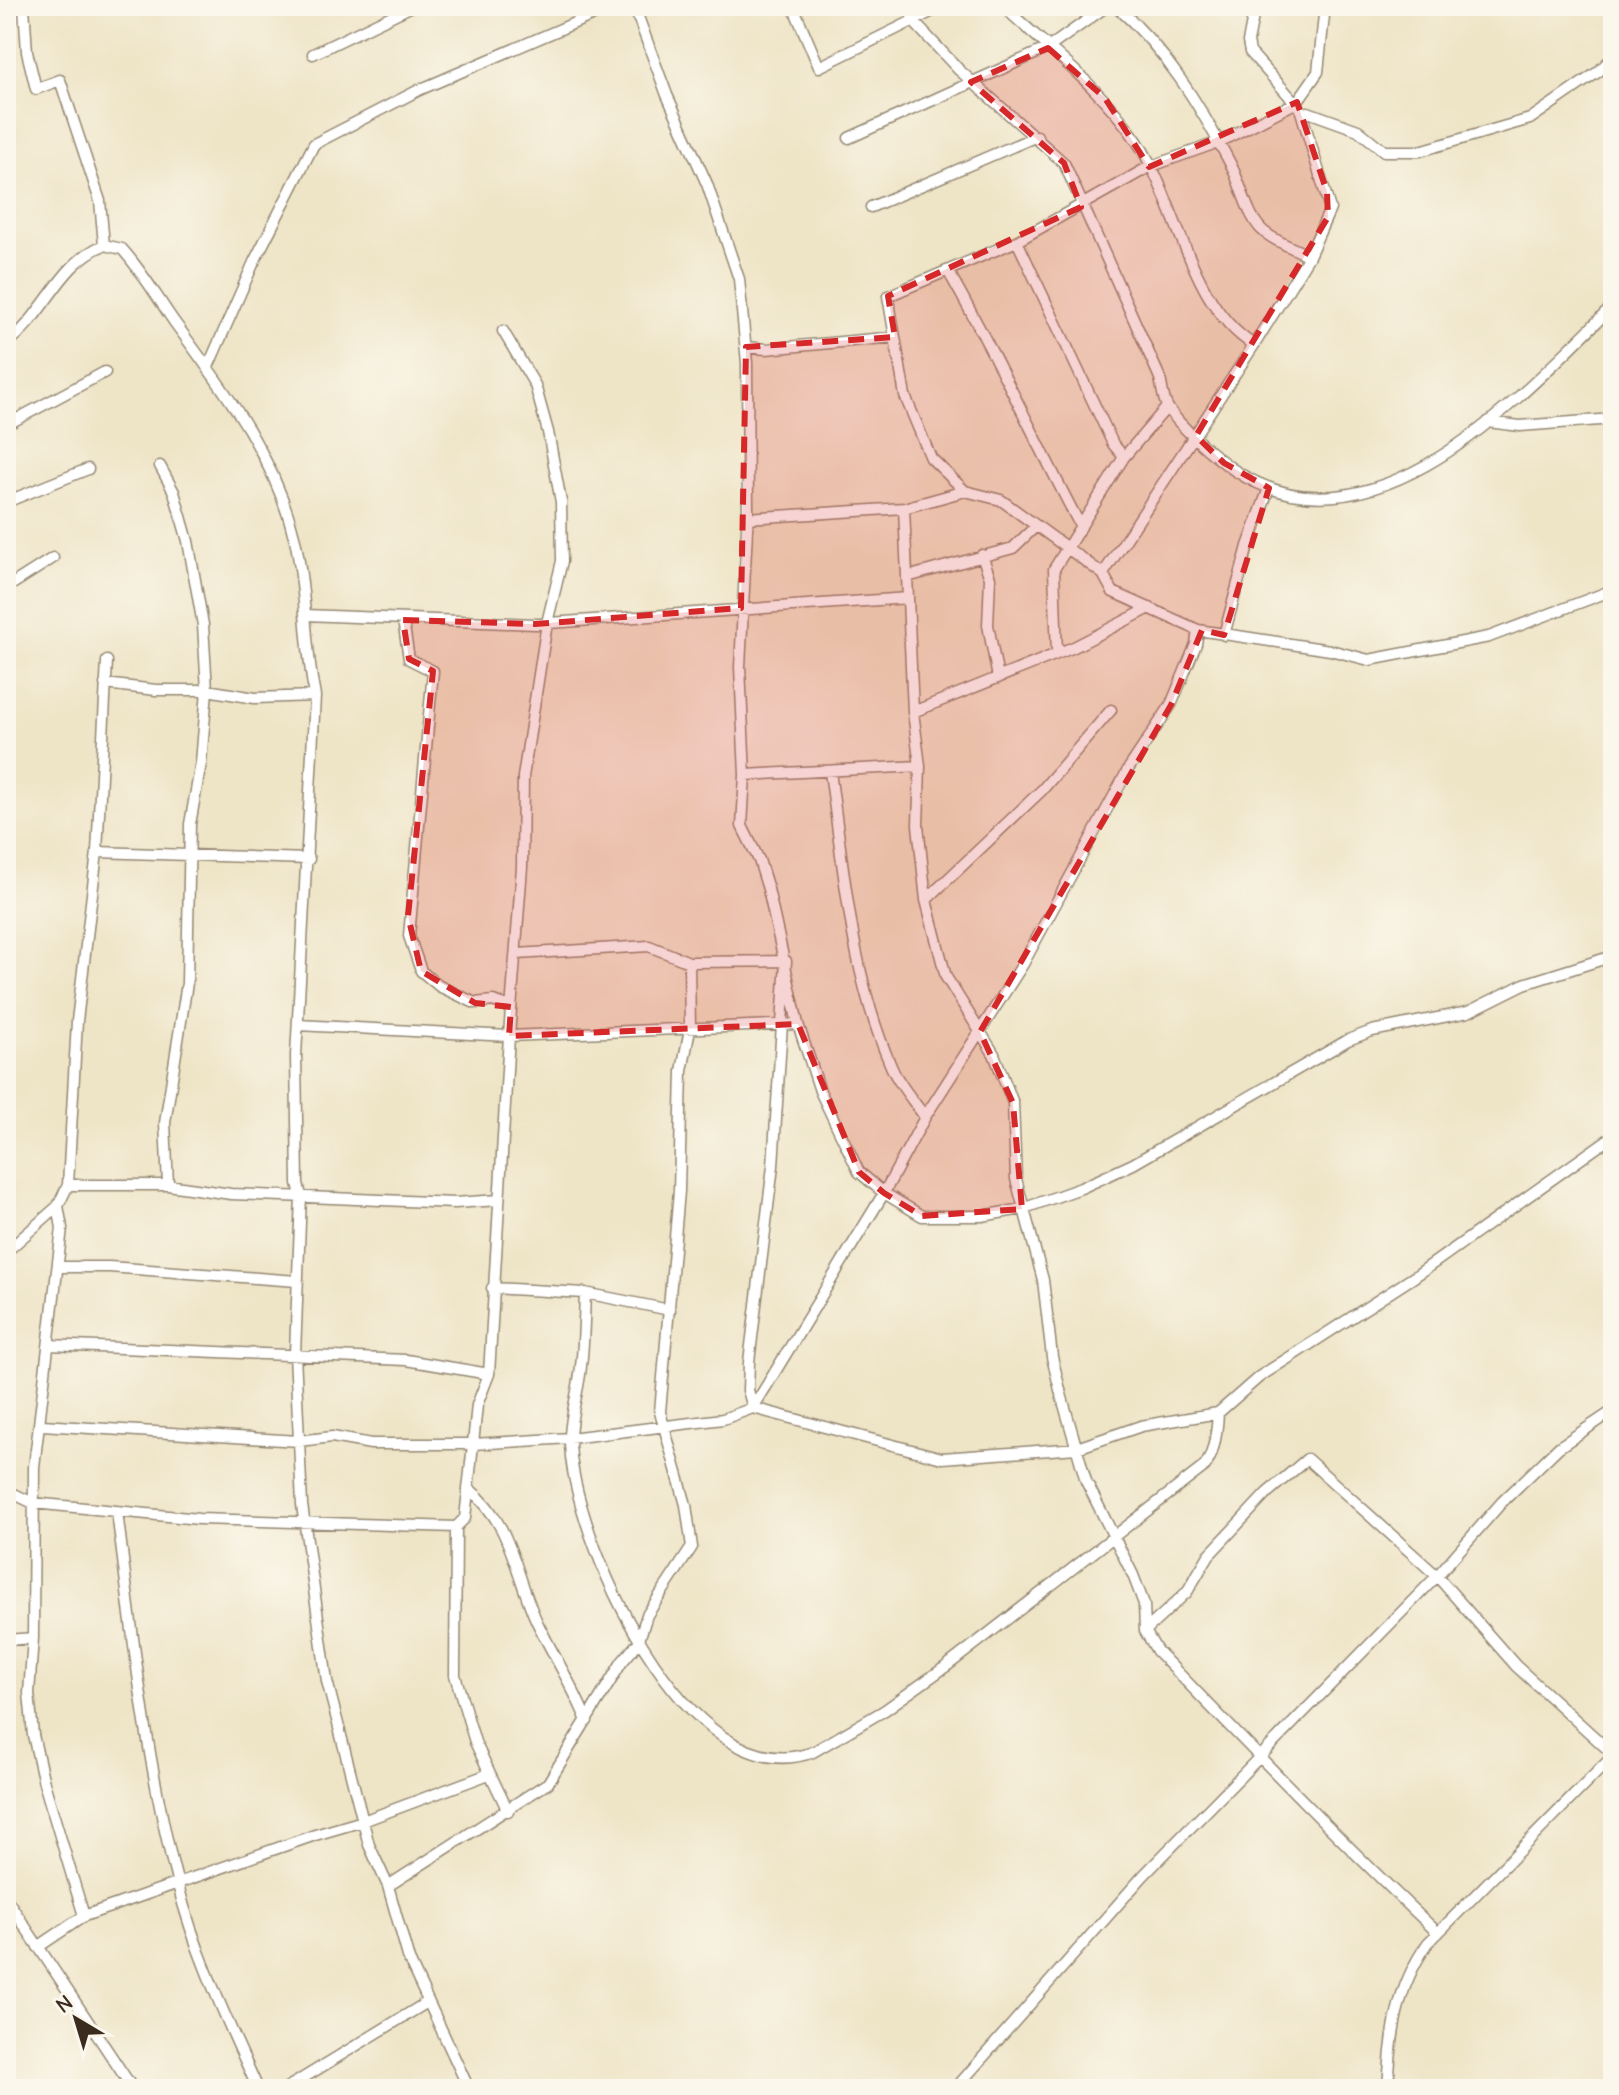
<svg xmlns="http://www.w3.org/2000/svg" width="1619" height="2095" font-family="'Comic Neue',sans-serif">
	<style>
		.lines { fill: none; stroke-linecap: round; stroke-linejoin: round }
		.street-casing { stroke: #948772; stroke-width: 13 }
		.street { stroke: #fff; stroke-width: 10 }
		.marked { fill: #d62828; fill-opacity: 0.2; stroke: #d62828; stroke-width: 6; stroke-dasharray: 16 10; stroke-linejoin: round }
	</style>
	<rect width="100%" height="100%" fill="#fbf7ec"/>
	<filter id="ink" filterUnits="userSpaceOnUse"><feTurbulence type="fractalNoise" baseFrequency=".0125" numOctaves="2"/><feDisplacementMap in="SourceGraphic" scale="16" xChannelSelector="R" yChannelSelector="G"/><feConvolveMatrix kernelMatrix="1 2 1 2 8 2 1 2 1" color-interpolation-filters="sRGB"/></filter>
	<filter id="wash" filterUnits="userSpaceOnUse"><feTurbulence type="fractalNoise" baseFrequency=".006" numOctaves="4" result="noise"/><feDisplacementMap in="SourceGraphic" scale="32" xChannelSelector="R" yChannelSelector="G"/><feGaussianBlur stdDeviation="1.8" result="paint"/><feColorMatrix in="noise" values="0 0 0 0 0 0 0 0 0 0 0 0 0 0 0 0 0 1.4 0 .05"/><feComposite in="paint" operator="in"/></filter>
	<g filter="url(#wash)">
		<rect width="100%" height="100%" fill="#eee4c6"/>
	</g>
	<g filter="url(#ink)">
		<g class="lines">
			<defs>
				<path id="street" d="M 24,6 L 27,52 L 36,89 L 60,80 L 100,201 L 104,245
					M 634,6 L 667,95 L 707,184 L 739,279 L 747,363 L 748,510 L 740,667 L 745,775 L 742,826 L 759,860 L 768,889 L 798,1024 L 820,1091 L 859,1172 L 884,1193 L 922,1216 L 982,1216 L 1022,1209 L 1081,1188 L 1133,1164 L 1348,1040 L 1372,1031 L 1468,1012 L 1524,984 L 1613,956
					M 793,6 L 819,67 L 943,6
					M 910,6 L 913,21 L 959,70 L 1064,163 L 1160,378 C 1162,387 1163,400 1168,408 C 1181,428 1214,456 1234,470 C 1373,562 1522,395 1613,306
					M 1003,6 C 1049,49 1101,88 1137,141 C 1177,201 1190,306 1254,345
					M 1116,6 C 1166,50 1199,104 1230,163 C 1241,183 1246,213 1261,229 C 1273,241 1294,248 1309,256
					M 1325,6 L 1318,72 L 1297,102 L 1219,142 L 1149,167 L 1017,241 L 888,296 L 905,396 L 931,458 L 965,491 L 904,508 L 913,712 L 920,766 L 918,825 L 926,900 L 946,977 L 994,1054 L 1013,1103 L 1016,1179 L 1043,1280 L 1052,1357 L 1061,1394 L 1086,1481 L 1133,1575 L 1144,1604 L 1145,1631 L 1157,1651 C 1250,1747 1341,1842 1438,1933
					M 313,54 L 412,6
					M 1303,114 L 1308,112 L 1358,130 L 1384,151 L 1420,151 L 1530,119 L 1598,72 L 1613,57
					M 849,138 L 1048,48 L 1107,6
					M 871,207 L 1037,136
					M 1017,241 L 1113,444 L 1124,457
					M 948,271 C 996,354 1036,442 1081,527
					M 503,331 L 535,385 L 548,432 L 561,502 L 562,561 L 547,623 L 523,777 L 522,867 L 509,1036 L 798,1024
					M 6,344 C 45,316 59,263 104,245 L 122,249 C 142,271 158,299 175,323 C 225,391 275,456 295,540 C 307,592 304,644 315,696 L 296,1056 L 298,1183 L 301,1196 L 295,1354 L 302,1505 L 327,1681 L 369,1845 L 388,1886 L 409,1960 L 469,2089
					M 746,347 L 766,349 L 895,337
					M 208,367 L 254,262 L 314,144 L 419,90 L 614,6
					M 1488,422 L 1520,426 L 1613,419
					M 6,425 L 105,372
					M 160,466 L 174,492 L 188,541 L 203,625 L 207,690 L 201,763 L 190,824 L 187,983 L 165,1123 L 168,1185
					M 965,491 L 1001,500 L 1103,574
					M 6,502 L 88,469
					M 747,518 L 904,508
					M 982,555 L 990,578 L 988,625 L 998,678
					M 907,577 L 1013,548 L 1035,527
					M 6,588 L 53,558
					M 305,615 L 535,624 L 908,598
					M 403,620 L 409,659 L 433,671 L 409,936 L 421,971 L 439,986 L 475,1003 L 493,1001 L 511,1007
					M 1198,630 L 1330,650 L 1369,660 L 1489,637 L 1613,590
					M 1224,635 L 1248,546 L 1269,488
					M 1057,654 L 1054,569 L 1124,457 L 1167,407
					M 105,684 L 156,690 L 207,690 L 255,698 L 315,696
					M 913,712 L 1074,647 L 1150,608
					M 830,772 C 844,869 851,975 891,1066 C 898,1084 914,1101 925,1117
					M 745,775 L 920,766
					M 97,852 L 309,859
					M 926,900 L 1042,790 L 1111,710
					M 517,954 L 649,946 L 689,962 L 786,961 L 773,1166 L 749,1362 L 748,1390 L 753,1408 L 942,1458 L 1077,1448 L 1141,1426 L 1218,1413 L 1259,1377 L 1414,1277 L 1613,1136
					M 68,1185 L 168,1185 L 231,1194 L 455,1203 L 499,1200
					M 6,1252 L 58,1206
					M 58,1267 L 109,1267 L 297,1281
					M 492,1288 L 585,1293 C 584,1317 584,1342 581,1366 C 579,1390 570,1415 570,1439 C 570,1534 688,1799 813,1752 L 885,1710 L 948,1665 L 1205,1466 C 1215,1452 1217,1430 1218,1413
					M 585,1293 L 670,1310
					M 49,1345 L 406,1360 L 489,1374
					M 42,1425 L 299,1441 L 332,1437 L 371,1444 L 473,1444 L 477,1405 L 489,1374 L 509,1036 L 298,1025
					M 468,1488 C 512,1522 515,1575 537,1622 C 553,1655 573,1686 587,1721
					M 6,1490 L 33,1503 L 199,1519 L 456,1527 L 465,1518 L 473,1444 L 570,1438 L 723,1419 L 753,1408 L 884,1193 L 925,1117 L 1023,964 L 1129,768 L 1171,705 L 1196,644 L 1198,630 L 1113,592 L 1103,574 L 1254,345 L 1309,256 L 1330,209 L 1300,108 L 1250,52 L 1248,42 L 1255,6
					M 117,1512 C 133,1637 146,1763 178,1885 C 196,1956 228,2022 258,2089
					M 456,1527 L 455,1675 L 475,1742 L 508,1811
					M 1145,1631 L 1187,1592 L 1209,1555 L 1267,1493 L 1307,1459 L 1437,1576 L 1516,1666 L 1613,1754
					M 6,1640 L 33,1638
					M 388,1886 L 548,1783 L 622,1662 L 638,1643 L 647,1615 L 692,1547 L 686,1505 L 660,1412 L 679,1191 L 682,1071 L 690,1029 L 689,962
					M 6,1898 L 133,2089
					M 84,1916 L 44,1783 L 33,1735 L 29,1693 L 33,1638 L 34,1467 L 62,1228 L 58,1206 L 68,1185 L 77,1021 L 97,852 L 107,661
					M 38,1947 L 84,1916 L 315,1835 L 363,1821 L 489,1774
					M 285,2089 L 426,2003
					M 955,2089 L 1143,1876 L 1437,1576 L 1502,1502 L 1559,1447 L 1613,1411
					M 1388,2089 C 1391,2035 1396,1988 1428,1943 L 1613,1756"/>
			</defs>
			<use href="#street" class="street-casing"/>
			<use href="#street" class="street"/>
		</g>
	</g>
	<path class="marked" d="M 1048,48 L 1105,98 L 1149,167 L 1297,102 L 1327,192 L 1328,217 L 1196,436 L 1224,463 L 1269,488 L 1224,635 L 1202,630 L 1171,705 L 980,1032 L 1013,1103 L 1022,1209 L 922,1216 L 884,1193 L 859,1172 L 798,1024 L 509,1036 L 511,1007 L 475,1003 L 421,971 L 408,916 L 433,671 L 409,659 L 403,620 L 535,624 L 741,608 L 746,347 L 895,337 L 888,296 L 1081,207 L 1064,163 L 971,82 Z"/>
	<rect width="1619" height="2095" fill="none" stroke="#fbf7ec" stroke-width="32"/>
	<g transform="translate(76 2019) rotate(322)" stroke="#fbf7ec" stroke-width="6" paint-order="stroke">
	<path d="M0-6L14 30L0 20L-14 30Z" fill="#3b2a1e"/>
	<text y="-12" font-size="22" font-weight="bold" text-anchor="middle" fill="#3b2a1e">N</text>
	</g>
</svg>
